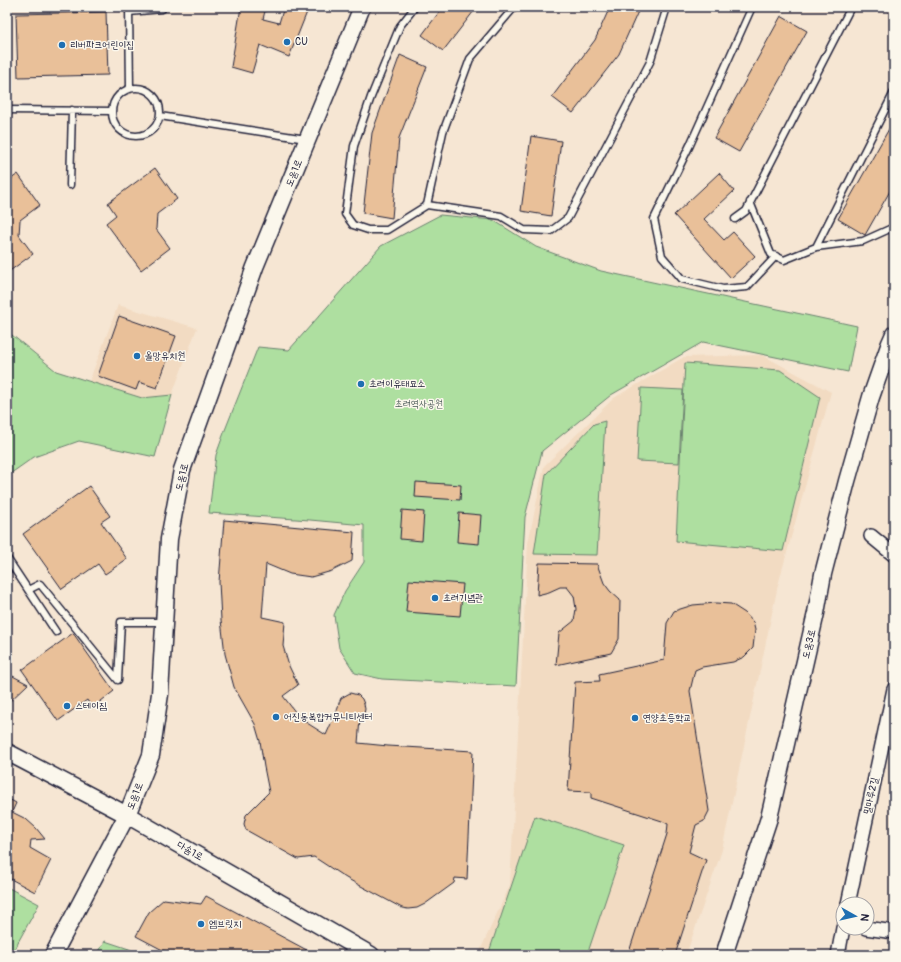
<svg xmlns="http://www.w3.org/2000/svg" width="901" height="962" font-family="Pangolin,'Poor Story',sans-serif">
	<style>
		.built { fill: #f2dbc2 }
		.green { fill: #aedfa0; stroke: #68806e }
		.building { fill: #e9c099; stroke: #22223b }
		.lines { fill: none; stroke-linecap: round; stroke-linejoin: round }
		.service-casing { stroke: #22223b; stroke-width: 9 }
		.minor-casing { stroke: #22223b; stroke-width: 16 }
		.tertiary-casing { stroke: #22223b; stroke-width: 19 }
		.service { stroke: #fbf7ec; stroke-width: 6 }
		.minor { stroke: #fbf7ec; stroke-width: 13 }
		.tertiary { stroke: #fbf7ec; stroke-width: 16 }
		.poi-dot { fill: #1f6fb2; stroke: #fbf7ec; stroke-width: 1.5 }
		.labels { text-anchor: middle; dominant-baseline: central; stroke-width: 3; stroke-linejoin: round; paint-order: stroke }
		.poi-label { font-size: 10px; fill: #22223b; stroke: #fbf7ec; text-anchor: start }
		.street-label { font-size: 10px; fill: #22223b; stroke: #fbf7ec }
		.park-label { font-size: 10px; fill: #4c5b59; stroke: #fbf7ec }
	</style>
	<rect width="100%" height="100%" fill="#f6e6d3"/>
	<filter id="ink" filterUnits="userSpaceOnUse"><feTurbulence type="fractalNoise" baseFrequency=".025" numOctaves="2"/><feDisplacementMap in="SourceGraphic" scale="8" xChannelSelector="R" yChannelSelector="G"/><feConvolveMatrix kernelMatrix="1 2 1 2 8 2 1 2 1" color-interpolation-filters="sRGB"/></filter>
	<g filter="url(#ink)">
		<path class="built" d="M 118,305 L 197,328 L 172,395 L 142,398 L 89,382 Z
			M 762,355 L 831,392 L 778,585 L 722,850 L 686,955 L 616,955 L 600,949 L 597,955 L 478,955 L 510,885 L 528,543 L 544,466 L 614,398 L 684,357 Z"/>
		<path class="green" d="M 440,215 L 493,220 L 536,247 L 601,271 L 857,326 L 848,372 L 703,342 L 611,395 L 542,451 L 525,517 L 516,686 L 382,679 L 355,673 L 339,648 L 334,615 L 345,591 L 364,562 L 364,525 L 310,520 L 209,513 L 216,455 L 225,430 L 258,347 L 289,350 L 381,246 Z
			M 7,331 L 56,371 L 142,398 L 172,395 L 155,457 L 79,441 L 34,457 L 7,476 Z
			M 685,363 L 780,370 L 820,397 L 783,551 L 676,541 Z
			M 641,388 L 683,390 L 679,463 L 637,461 Z
			M 605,421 L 597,555 L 534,554 L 546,474 L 594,424 Z
			M 535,816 L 624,845 L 587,955 L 488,955 Z
			M 7,887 L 39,904 L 11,955 L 7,955 Z
			M 105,941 L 129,949 L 140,955 L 97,955 Z"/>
		<path class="building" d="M 72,7 L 97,7 L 97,9 L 72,10 Z
			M 241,7 L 265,11 L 263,19 L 279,23 L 284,7 L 309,7 L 289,57 L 260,45 L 252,73 L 231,67 Z
			M 443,7 L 477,7 L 443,51 L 422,35 Z
			M 610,7 L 640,7 L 619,54 L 573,113 L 552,97 L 595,40 Z
			M 106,12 L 108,75 L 18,77 L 16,14 Z
			M 781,16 L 807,31 L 739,152 L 714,138 Z
			M 400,55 L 427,67 L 399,138 L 392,218 L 363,213 L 372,133 Z
			M 894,120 L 894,184 L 865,235 L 838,219 Z
			M 531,136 L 561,141 L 551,216 L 521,211 Z
			M 155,168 L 177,199 L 157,214 L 156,229 L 170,248 L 141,270 L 106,223 L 116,215 L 108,203 Z
			M 719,173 L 734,191 L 704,219 L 724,240 L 733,232 L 755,256 L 731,278 L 674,215 Z
			M 18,174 L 40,205 L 20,220 L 19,235 L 33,254 L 7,273 L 7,182 Z
			M 119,316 L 176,336 L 157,388 L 139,382 L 136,390 L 98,376 Z
			M 416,482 L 461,485 L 460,500 L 415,497 Z
			M 89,486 L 110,516 L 101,522 L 127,559 L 105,574 L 98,564 L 62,589 L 23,534 Z
			M 402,510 L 424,512 L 422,541 L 400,539 Z
			M 459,513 L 481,515 L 479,544 L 457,542 Z
			M 224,520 L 354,532 L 352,561 L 332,571 L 311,577 L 290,574 L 266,564 L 262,617 L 285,622 L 283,646 L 289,666 L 298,685 L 283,696 L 296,713 L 307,723 L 326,735 L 338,708 L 339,703 L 341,698 L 350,693 L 358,695 L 362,699 L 364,704 L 365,709 L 364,714 L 360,719 L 358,743 L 388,746 L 473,751 L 467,879 L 455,878 L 454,883 L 425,904 L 417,908 L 408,909 L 402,908 L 346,878 L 314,857 L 298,859 L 246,830 L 244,824 L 246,815 L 269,792 L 264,767 L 260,741 L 255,724 L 234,687 L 225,654 L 221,620 L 219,582 Z
			M 539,563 L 597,564 L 604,583 L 610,591 L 620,600 L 619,639 L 611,653 L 556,665 L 559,633 L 574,621 L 576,609 L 574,596 L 567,587 L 560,587 L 549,592 L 537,595 Z
			M 409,580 L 463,584 L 460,616 L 406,612 Z
			M 716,603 L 731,604 L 745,613 L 753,622 L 755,630 L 753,648 L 744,657 L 733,662 L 702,667 L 695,670 L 690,691 L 709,811 L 704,821 L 696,825 L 689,852 L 706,860 L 675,955 L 647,955 L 630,949 L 667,834 L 668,824 L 662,821 L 591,798 L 591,792 L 568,791 L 575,682 L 600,681 L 599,674 L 664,660 L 667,623 L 674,611 L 693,605 Z
			M 73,633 L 114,691 L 92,708 L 87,700 L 58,721 L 22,670 Z
			M 7,673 L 28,684 L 7,704 Z
			M 7,798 L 16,803 L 12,812 L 26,819 L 36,828 L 45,839 L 31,840 L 30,848 L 51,860 L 35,892 L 7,877 Z
			M 206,896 L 316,955 L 172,955 L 136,936 L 149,912 L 164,899 L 201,904 Z"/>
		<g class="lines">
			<defs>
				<path id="service" d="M 129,7 L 130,89
					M 415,7 L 400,26 L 371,97 L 354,146 L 345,214 L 353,225 L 368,230 L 387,230 L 427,205 L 501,216 L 524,230 L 551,231 L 568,218 L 650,62 L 667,7
					M 752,7 L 690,145 L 654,219 L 662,256 L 682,279 L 723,289 L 747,287 L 776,256
					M 129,12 L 162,9
					M112 112a24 24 0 1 1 48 0a24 24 0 1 1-48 0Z
					M 7,110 L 112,111
					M 160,116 L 306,139
					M 70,185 L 72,110
					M 750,202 L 771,254 L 784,260 L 816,247 L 894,92
					M 427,205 L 443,132 L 470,59 L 511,11 L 513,7
					M 735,219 L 746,211 L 851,7
					M 816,247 L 863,241 L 894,227
					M 7,558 L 56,632
					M 28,590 L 40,584 L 118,680 L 121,622 L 163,622"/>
				<path id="minor" d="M 871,536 L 894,555
					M 848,904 L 894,689
					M 866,928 L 894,932
					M 838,955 L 843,928"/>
				<path id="tertiary" d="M 7,752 L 127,815 L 371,955
					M 53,955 L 127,815 L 151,755 L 160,694 L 169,539 L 182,470 L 255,267 L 362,7
					M 724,955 L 769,818 L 816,613 L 823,574 L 847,481 L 871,397 L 890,343 L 894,334"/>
			</defs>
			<use href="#service" class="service-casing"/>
			<use href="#minor" class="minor-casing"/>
			<use href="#tertiary" class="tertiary-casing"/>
			<use href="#service" class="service"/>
			<use href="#minor" class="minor"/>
			<use href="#tertiary" class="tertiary"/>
		</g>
	</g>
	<g class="poi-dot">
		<circle cx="287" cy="42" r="4"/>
		<circle cx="62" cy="45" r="4"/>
		<circle cx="137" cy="356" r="4"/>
		<circle cx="361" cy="384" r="4"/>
		<circle cx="435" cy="598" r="4"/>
		<circle cx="67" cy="706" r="4"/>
		<circle cx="276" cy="717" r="4"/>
		<circle cx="635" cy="718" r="4"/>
		<circle cx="201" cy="924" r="4"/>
	</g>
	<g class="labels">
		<g class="poi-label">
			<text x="295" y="42">CU</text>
			<text x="70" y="45">리버파크어린이집</text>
			<text x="145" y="356">올망유치원</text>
			<text x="369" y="384">초려이유태묘소</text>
			<text x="443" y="598">초려기념관</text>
			<text x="75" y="706">스테이짐</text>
			<text x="284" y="717">어진동복합커뮤니티센터</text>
			<text x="643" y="718">연양초등학교</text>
			<text x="209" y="924">엠브릿지</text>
		</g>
		<g class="street-label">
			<text transform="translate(294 173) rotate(-68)">도움1로</text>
			<text transform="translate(182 477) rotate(-76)">도움1로</text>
			<text transform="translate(809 644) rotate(-77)">도움3로</text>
			<text transform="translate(135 796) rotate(-69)">도움1로</text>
			<text transform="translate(871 796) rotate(-78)">밀마루2길</text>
			<text transform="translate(190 851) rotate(30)">다솜1로</text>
		</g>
		<g class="park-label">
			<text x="419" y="404">초려역사공원</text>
		</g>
	</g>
	<rect width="901" height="962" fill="none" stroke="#fbf7ec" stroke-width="24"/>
	<rect x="12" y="12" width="877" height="938" fill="none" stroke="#22223b" stroke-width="1.5" filter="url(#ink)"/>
	<g transform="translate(855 916) rotate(98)"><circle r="19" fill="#fbf7ec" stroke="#a4a2a5"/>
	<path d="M0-3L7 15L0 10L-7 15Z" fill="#1f6fb2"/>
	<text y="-6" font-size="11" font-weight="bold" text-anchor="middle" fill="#22223b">N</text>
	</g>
</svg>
